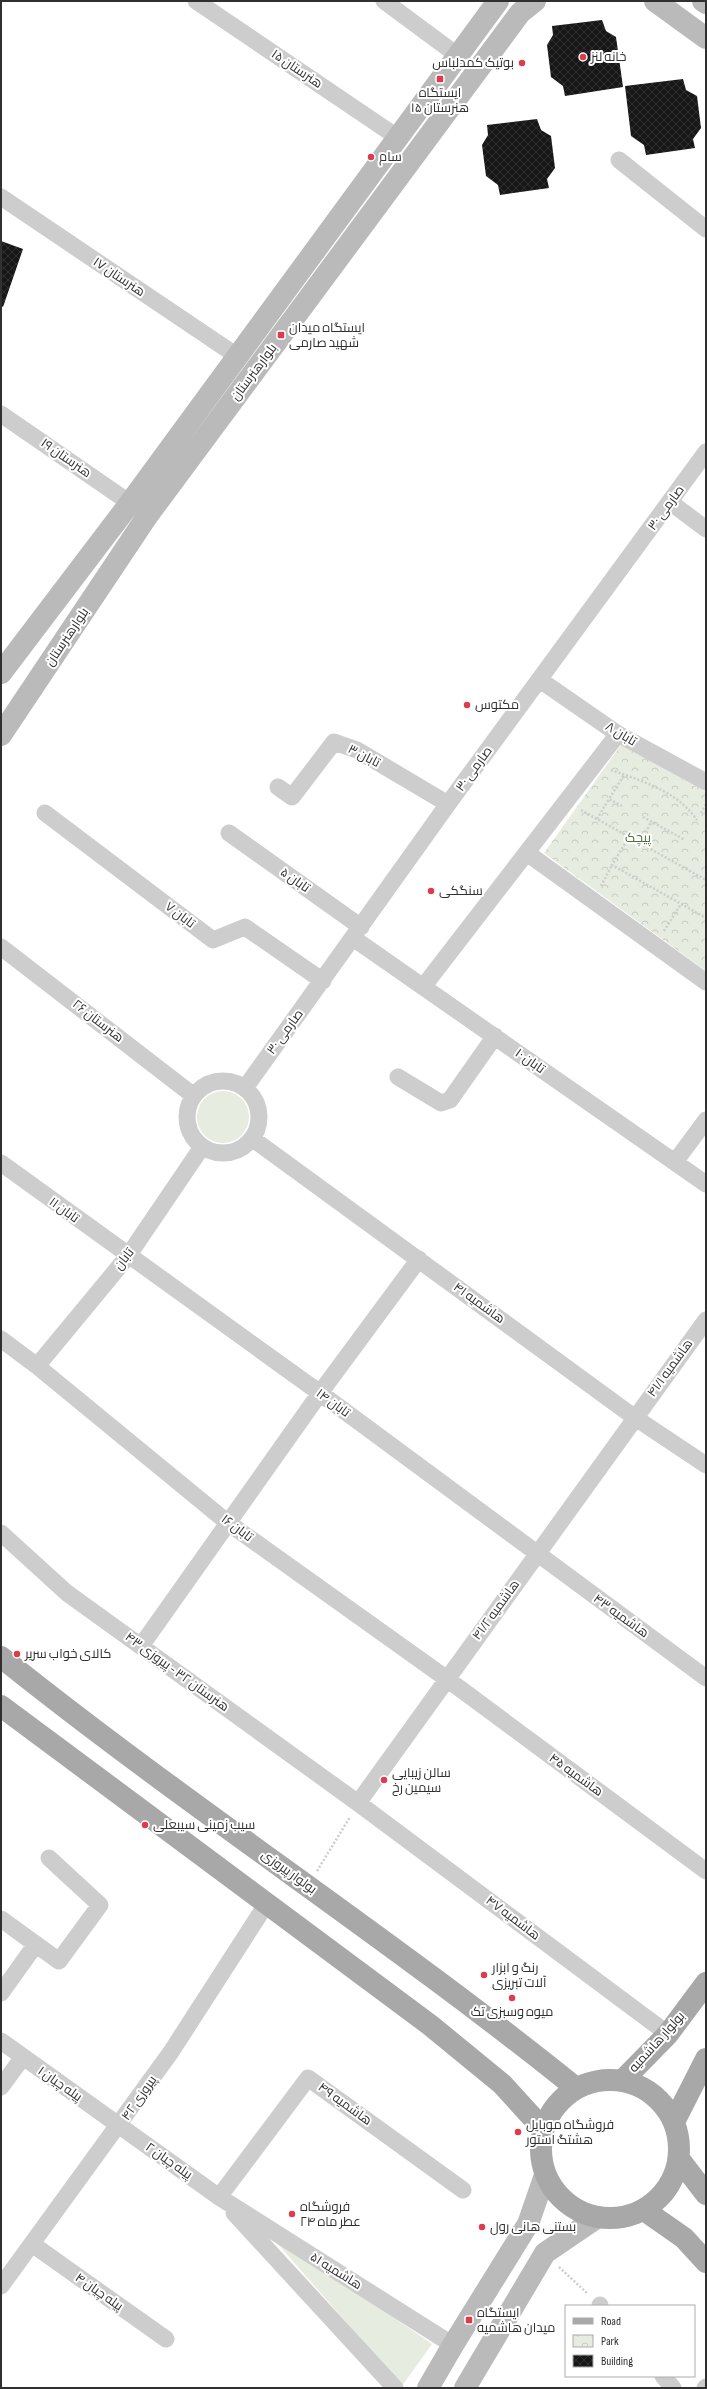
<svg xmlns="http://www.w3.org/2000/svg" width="707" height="2389" font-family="'Sofia Sans Condensed',Cairo,sans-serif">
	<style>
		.grass { fill: #e6ecdf }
		.park { fill: url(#park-crowns) }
		.building { fill: url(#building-cross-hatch) }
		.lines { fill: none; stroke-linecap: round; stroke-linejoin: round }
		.path { stroke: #cdcdcd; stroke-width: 2.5; stroke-dasharray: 2 2; stroke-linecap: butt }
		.street { stroke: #cdcdcd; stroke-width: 17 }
		.secondary { stroke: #bababa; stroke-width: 22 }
		.primary { stroke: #a8a8a8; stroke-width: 22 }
		.poi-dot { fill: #dc3c50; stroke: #fff; stroke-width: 1.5 }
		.labels { text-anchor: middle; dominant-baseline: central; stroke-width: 4; stroke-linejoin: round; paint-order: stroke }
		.poi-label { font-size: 13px; fill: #303030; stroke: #fff; text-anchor: start }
		.street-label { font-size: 13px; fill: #303030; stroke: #fff }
		.park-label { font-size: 13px; fill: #55693f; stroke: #fff }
	</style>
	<defs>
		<pattern id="park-crowns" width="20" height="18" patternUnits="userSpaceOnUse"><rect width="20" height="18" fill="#e6ecdf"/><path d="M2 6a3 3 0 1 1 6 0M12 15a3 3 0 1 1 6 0" fill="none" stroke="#c6cbc0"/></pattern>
		<pattern id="building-cross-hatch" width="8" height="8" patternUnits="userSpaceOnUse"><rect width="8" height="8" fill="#171717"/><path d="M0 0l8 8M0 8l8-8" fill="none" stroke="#303030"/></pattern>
	</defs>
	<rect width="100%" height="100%" fill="#fff"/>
	<path class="grass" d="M197 1117a26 26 0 1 1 52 0a26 26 0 1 1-52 0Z
		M 263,2227 L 432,2344 L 402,2386 Z"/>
	<path class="park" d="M 621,745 L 706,792 L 706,971 L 544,853 Z"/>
	<path class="building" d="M 602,20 L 606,31 L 616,37 L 623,87 L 565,96 L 563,86 L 551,77 L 547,45 L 553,35 L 552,26 Z
		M 683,79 L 686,90 L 697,96 L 701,128 L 693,139 L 695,148 L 646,155 L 644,145 L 631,136 L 625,86 Z
		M 537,119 L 541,130 L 551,136 L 555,168 L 547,179 L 549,188 L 500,195 L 498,185 L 486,176 L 482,145 L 488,135 L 487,125 Z
		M 1,241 L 23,249 L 3,307 L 1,306 Z"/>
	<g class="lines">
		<path class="path" d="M 611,770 C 642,781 677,791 697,820
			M 622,806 L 609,799 L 624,775
			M 581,810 L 706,880
			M 701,813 L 706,804
			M 643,817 L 685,840
			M 597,819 L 609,799
			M 629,837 L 612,865 L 706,918
			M 640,843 L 651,822
			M 601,886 L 612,865
			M 664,931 L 681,904
			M 317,1871 L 350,1817
			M 559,2267 L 588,2294"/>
		<path class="street" d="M 196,1 L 397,137
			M 384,1 L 457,55
			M 619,160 L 706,229
			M 1,197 L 237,356
			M 1,414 L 130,503
			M 670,502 L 706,529
			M 540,680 L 618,734 L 706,782
			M 278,787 L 292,797 L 334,742 L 357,750 L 448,804
			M 45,813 L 213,940 L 245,927 L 323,981
			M 229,833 L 361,927
			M 527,853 L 706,982
			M 353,938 L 706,1184
			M 1,947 L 194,1096
			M 423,987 L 618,734
			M 398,1077 L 441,1103 L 450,1100 L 495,1036
			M187 1117a36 36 0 1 1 72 0a36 36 0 1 1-72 0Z
			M 245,1088 L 448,804 L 706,452
			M 253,1139 L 634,1417 L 706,1465
			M 675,1162 L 706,1120
			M 1,1163 L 320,1393 L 706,1678
			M 1,1339 L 37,1366 L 227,1522 L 447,1679 L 706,1871
			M 37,1366 L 128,1256 L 202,1147
			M 1,1533 L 67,1593 L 358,1803 L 668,2034
			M 141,1646 L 320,1393 L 419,1259
			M 358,1803 L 706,1320
			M 1,1919 L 59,1961 L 100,1905 L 49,1858
			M 1,1993 L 36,1944
			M 1,2041 L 219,2197 L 453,2345
			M 1,2087 L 23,2057
			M 219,2197 L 308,2078 L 463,2190
			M 234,2213 L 395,2388
			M 32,2244 L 166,2339
			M 1,2286 L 171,2052 L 267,1903
			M 600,2305 L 600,2306
			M 663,2376 L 673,2388
			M 705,2388 L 706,2387"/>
		<path class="secondary" d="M 655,1 L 706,38
			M 703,1 L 706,3
			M 1,673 L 130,503 L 498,1
			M 1,735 L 148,515 L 520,13 L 535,1
			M 428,2388 L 453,2345 L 528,2224 L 545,2175
			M 465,2388 L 545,2253 L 598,2217"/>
		<path class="primary" d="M 1,1657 C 188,1807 390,1938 576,2088
			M 1,1706 L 430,2025 L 502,2084 L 543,2129
			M541 2149a69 69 0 1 1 138 0a69 69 0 1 1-138 0Z
			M 622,2081 L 668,2034 L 706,1983
			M 674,2122 L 706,2059
			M 679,2159 L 706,2194
			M 644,2210 L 684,2238 L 706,2262"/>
	</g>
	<g class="poi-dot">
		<circle cx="583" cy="57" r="4"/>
		<circle cx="522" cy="63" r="4"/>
		<rect x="436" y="75" width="8" height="8" rx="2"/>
		<circle cx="371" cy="157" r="4"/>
		<rect x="277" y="331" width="8" height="8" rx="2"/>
		<circle cx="467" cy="705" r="4"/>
		<circle cx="431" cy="891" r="4"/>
		<circle cx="17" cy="1654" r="4"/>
		<circle cx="384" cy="1780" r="4"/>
		<circle cx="145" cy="1825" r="4"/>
		<circle cx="484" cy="1975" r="4"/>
		<circle cx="512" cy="1998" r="4"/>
		<circle cx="518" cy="2132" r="4"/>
		<circle cx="292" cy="2214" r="4"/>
		<circle cx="482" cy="2227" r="4"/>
		<rect x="465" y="2316" width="8" height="8" rx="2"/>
	</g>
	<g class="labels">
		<g class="poi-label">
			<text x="591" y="57">خانه لنز</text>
			<text x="514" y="63" text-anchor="end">بوتیک کمدلباس</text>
			<text x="440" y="93" text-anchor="middle">ایستگاه<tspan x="440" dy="15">هنرستان ۱۵</tspan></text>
			<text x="379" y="157">سام</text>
			<text x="289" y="328">ایستگاه میدان<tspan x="289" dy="15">شهید صارمی</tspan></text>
			<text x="475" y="705">مکتوس</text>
			<text x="439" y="891">سنگکی</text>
			<text x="25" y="1654">کالای خواب سریر</text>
			<text x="392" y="1773">سالن زیبایی<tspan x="392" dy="15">سیمین رخ</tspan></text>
			<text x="153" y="1825">سیب زمینی سیبعلی</text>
			<text x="492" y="1968">رنگ و ابزار<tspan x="492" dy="15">آلات تبریزی</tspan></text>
			<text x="512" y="2012" text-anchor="middle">میوه وسبزی تک</text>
			<text x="526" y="2125">فروشگاه موبایل<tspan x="526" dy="15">هشتگ استور</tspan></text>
			<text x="300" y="2207">فروشگاه<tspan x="300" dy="15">عطر ماه ۲۴</tspan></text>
			<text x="490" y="2227">بستنی هانی رول</text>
			<text x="477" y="2313">ایستگاه<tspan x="477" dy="15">میدان هاشمیه</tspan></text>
		</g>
		<g class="street-label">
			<text transform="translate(297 69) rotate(34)">هنرستان ۱۵</text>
			<text transform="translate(119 277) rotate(34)">هنرستان ۱۷</text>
			<text transform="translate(254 372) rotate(-53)">بلوارهنرستان</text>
			<text transform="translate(66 458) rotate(35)">هنرستان ۱۹</text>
			<text transform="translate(666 508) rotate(-54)">صارمی ۳۰</text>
			<text transform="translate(67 637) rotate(-56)">بلوارهنرستان</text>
			<text transform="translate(621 734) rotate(31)">تابان ۸</text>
			<text transform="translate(364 756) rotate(27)">تابان ۳</text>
			<text transform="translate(474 769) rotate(-54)">صارمی ۳۰</text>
			<text transform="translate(295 880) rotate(35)">تابان ۵</text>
			<text transform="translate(180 915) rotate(37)">تابان ۷</text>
			<text transform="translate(98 1021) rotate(38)">هنرستان ۲۶</text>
			<text transform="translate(285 1032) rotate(-54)">صارمی ۳۰</text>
			<text transform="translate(530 1061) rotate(35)">تابان ۱۰</text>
			<text transform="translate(64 1210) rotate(36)">تابان ۱۱</text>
			<text transform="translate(124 1259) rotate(-52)">تابان</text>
			<text transform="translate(479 1303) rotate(36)">هاشمیه ۴۱</text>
			<text transform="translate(670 1368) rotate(-54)">هاشمیه ۴۱/۱</text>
			<text transform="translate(333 1403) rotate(36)">تابان ۱۴</text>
			<text transform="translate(237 1528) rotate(37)">تابان ۱۶</text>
			<text transform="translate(496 1610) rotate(-54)">هاشمیه ۴۱/۲</text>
			<text transform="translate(621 1616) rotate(36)">هاشمیه ۴۳</text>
			<text transform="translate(177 1672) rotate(36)">هنرستان ۳۲ - پیروزی ۴۳</text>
			<text transform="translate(576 1775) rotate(36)">هاشمیه ۴۵</text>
			<text transform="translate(289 1872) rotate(36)">بولوار پیروزی</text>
			<text transform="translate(513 1918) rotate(37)">هاشمیه ۴۷</text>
			<text transform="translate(657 2042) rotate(-48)">بولوار هاشمیه</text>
			<text transform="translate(60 2084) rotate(35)">پیله چیان ۱</text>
			<text transform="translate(139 2098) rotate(-55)">پیروزی ۴۲</text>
			<text transform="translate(345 2104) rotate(36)">هاشمیه ۴۹</text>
			<text transform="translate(169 2161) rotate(35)">پیله چیان ۲</text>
			<text transform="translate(336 2271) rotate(32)">هاشمیه ۵۱</text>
			<text transform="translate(99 2292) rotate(35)">پیله چیان ۴</text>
		</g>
		<g class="park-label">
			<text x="638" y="838">پیچک</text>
		</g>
	</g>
	<rect width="707" height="2389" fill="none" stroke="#303030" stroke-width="4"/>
	<rect x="565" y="2305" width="130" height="72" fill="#ffffff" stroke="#acacac"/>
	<rect x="573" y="2318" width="20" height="6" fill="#a8a8a8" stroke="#acacac"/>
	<text x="601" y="2325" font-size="12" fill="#303030">Road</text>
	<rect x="573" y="2335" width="20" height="12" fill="url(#park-crowns)" stroke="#acacac"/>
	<text x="601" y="2345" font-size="12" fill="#303030">Park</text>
	<rect x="573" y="2355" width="20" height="12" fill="url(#building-cross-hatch)" stroke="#acacac"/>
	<text x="601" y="2365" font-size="12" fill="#303030">Building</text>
</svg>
